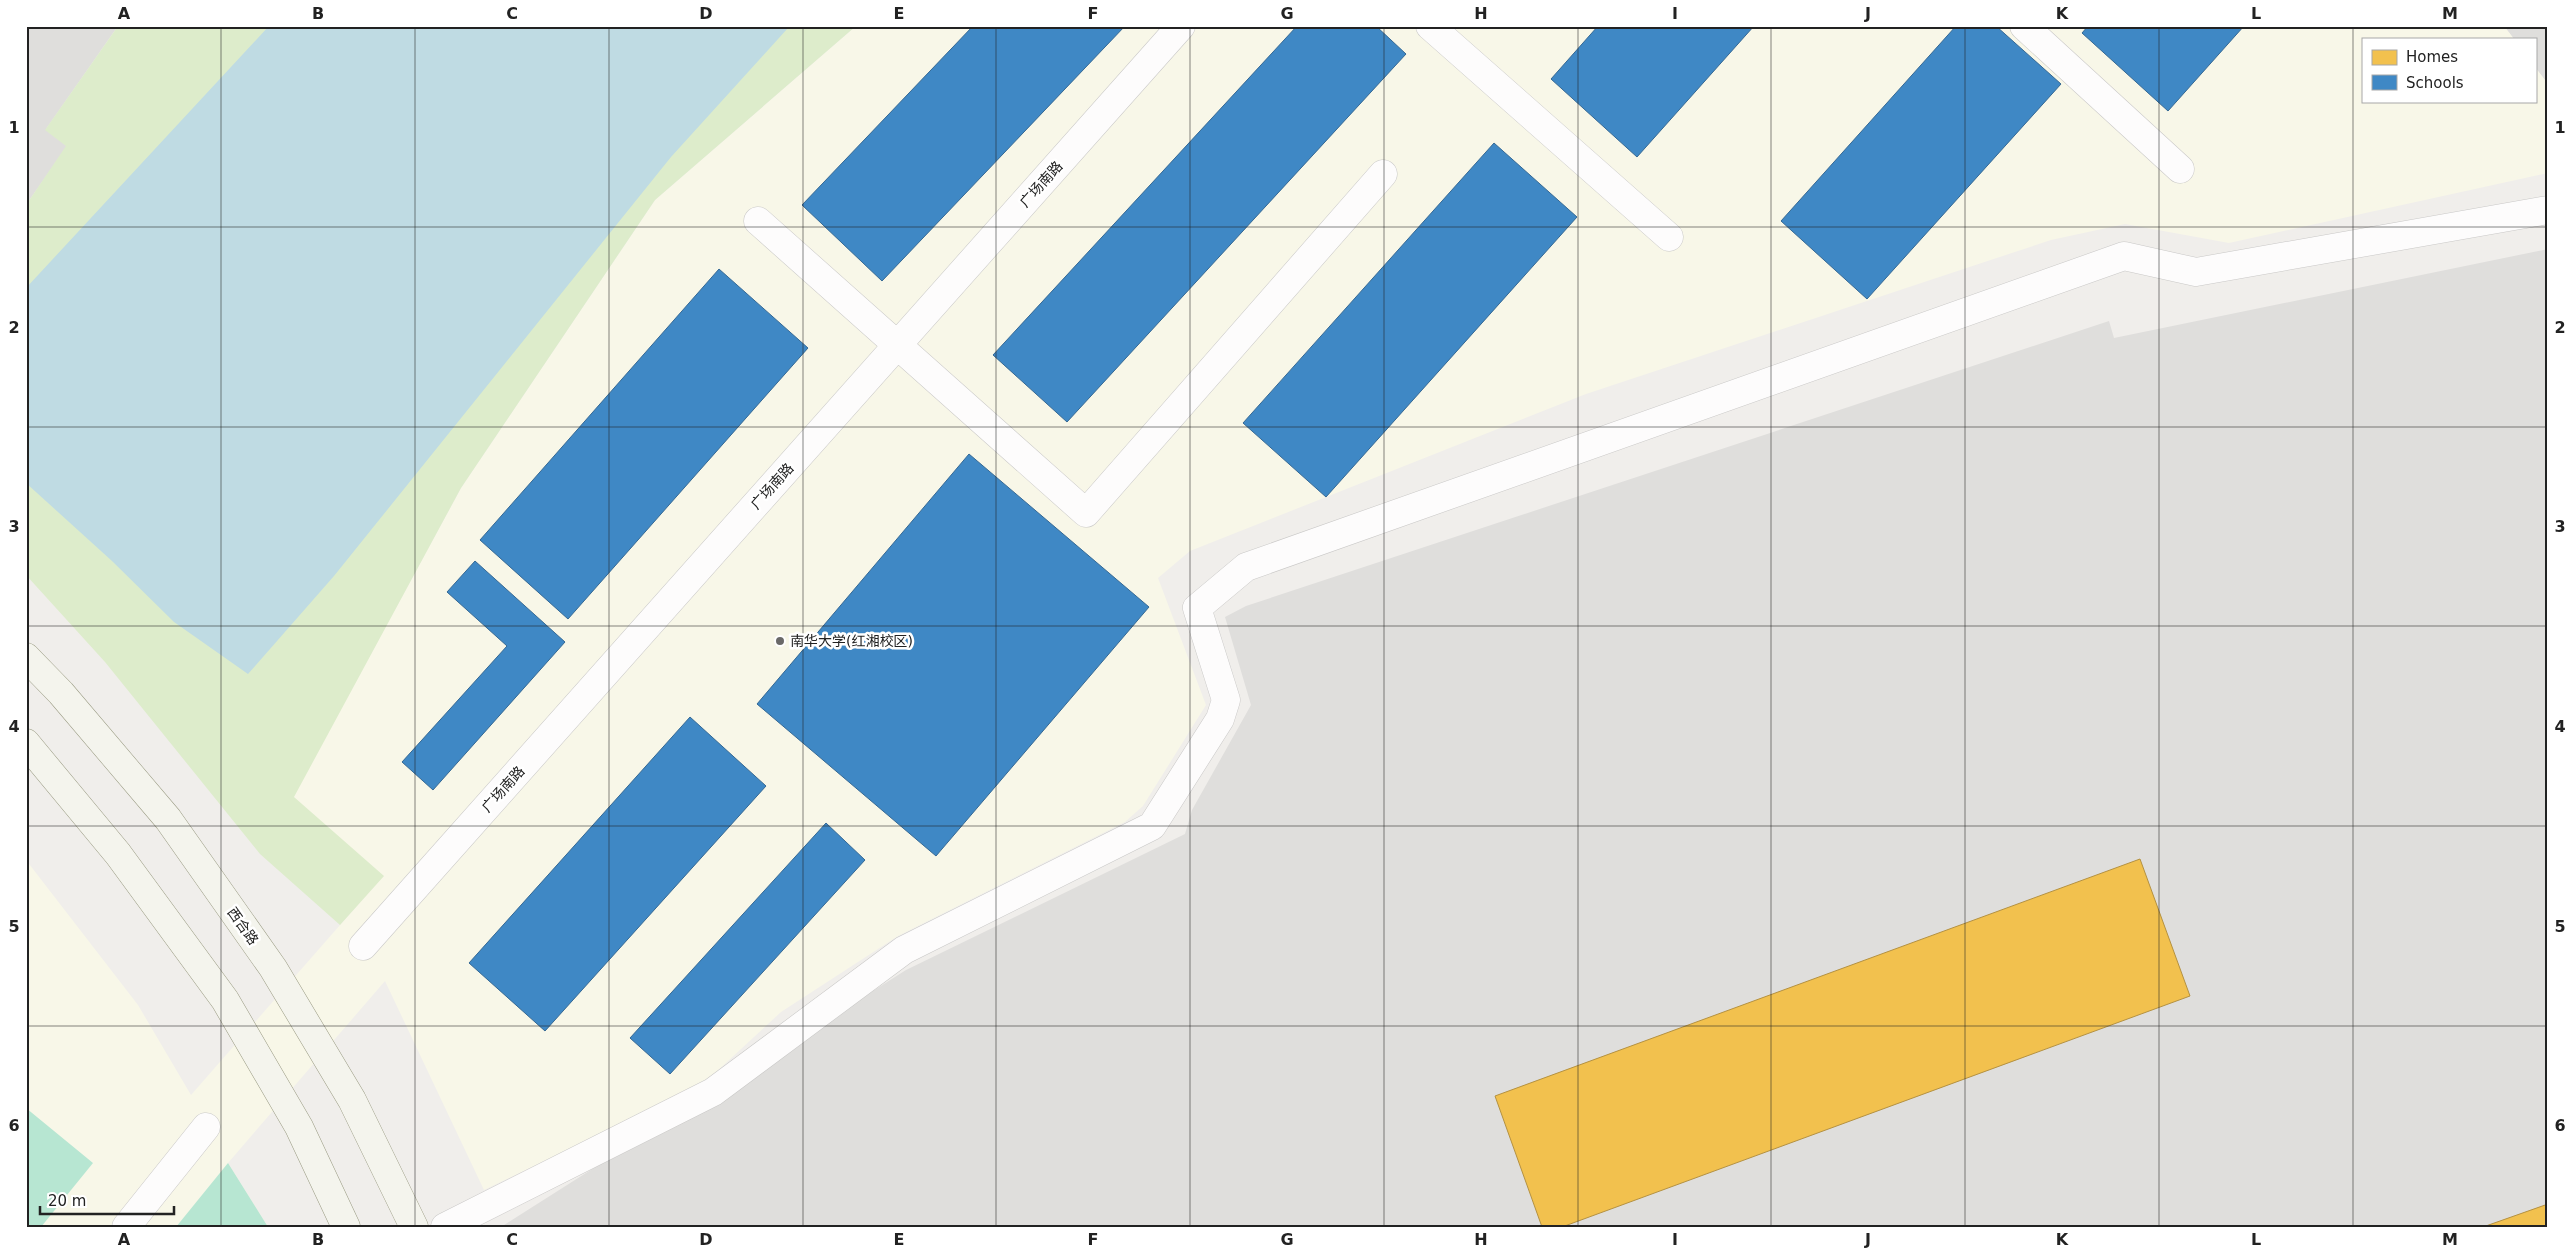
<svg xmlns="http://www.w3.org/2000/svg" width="2574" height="1253" font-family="'DejaVu Sans','Noto Sans SC',sans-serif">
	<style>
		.residential { fill: #dfdedc }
		.education { fill: #f8f7e8 }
		.grass { fill: #ddeccb }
		.pitch { fill: #b7e6d2 }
		.water { fill: #bfdbe3 }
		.homes { fill: #f2c14e; stroke: #b49141 }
		.schools { fill: #3f88c5; stroke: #366994 }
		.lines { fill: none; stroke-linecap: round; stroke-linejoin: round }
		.service-casing { stroke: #c9c8c7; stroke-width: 29 }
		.minor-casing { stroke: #c9c8c7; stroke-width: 29 }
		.secondary-casing { stroke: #999a82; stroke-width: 29 }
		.service { stroke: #fdfcfc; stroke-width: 28 }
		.minor { stroke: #fdfcfc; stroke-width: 28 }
		.secondary { stroke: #f4f4ed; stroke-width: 28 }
		.grid { fill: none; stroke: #222; stroke-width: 1; stroke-opacity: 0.55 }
		.poi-dot { fill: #6a6968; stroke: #fff; stroke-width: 2 }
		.labels { text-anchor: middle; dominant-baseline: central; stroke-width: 5; stroke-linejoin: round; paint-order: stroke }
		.street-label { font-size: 14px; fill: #222; stroke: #fff }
		.poi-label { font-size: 14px; fill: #222; stroke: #fff; text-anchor: start }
		.neatline { fill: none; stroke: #222; stroke-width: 2 }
		.grid-label { font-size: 16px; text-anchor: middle; font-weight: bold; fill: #222 }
	</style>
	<rect width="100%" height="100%" fill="#f0eeeb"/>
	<path class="residential" d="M 26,26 L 118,26 L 46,129 L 67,146 L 26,205 Z
		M 2504,26 L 2548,26 L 2548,84 L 2535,67 L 2535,39 L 2514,39 Z
		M 2548,249 L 2548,1227 L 501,1227 L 906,970 L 1185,834 L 1192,810 L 1251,705 L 1225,617 L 1246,606 L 2109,321 L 2114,338 Z"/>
	<path class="education" d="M 856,26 L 2504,26 L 2514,39 L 2363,39 L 2363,101 L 2535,101 L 2535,67 L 2548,84 L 2548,173 L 2229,243 L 2125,224 L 2051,240 L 1586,394 L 1190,551 L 1158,578 L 1206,705 L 1143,806 L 1125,822 L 898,936 L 781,1012 L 701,1086 L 484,1190 L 385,981 L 228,1163 L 268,1227 L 26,1227 L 26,860 L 138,1005 L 191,1095 L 383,876 L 293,797 L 461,488 L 655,200 Z"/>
	<path class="grass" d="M 118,26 L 856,26 L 655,200 L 461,488 L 294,797 L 384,876 L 340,925 L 260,854 L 105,662 L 26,575 L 26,205 L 66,146 L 45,130 Z"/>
	<path class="pitch" d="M 26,1108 L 93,1163 L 41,1227 L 26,1227 Z
		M 228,1163 L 268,1227 L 176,1227 Z"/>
	<path class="water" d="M 269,26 L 788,28 L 671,157 L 334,576 L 248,674 L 174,622 L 112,561 L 26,483 L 26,288 Z"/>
	<path class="homes" d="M 2140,859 L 2190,996 L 1562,1227 L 1542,1227 L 1495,1096 Z
		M 2548,1204 L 2548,1227 L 2483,1227 Z"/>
	<path class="schools" d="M 973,26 L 1125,26 L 882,281 L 802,205 Z
		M 1297,26 L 1376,26 L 1406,54 L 1067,422 L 993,355 Z
		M 1598,26 L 1754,26 L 1637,157 L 1551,79 Z
		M 1956,26 L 1996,26 L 2061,84 L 1867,299 L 1781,221 Z
		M 2088,26 L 2244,26 L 2168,111 L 2082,33 Z
		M 1494,143 L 1577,217 L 1326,497 L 1243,423 Z
		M 719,269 L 808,348 L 568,619 L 480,540 Z
		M 969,454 L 1149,607 L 936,856 L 757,704 Z
		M 475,561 L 565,642 L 433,790 L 402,762 L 507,646 L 447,592 Z
		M 690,717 L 766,786 L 545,1031 L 469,963 Z
		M 826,823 L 865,860 L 670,1074 L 630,1038 Z"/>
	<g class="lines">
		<defs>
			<path id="service" d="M 1430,26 L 1669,237
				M 2024,26 L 2180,169
				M 758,221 L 1086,513 L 1383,174
				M 363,946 L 1181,26
				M 126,1227 L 206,1127"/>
			<path id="minor" d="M 445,1227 L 713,1092 L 904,950 L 1152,826 L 1220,719 L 1226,700 L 1197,608 L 1246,567 L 2124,256 L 2196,272 L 2548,210"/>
			<path id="secondary" d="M 26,657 L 61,693 L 168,819 L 273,968 L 352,1100 L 414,1227
				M 26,743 L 118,854 L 225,1000 L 299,1127 L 346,1227"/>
		</defs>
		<use href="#service" class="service-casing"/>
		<use href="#minor" class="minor-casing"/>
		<use href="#secondary" class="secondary-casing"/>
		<use href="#service" class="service"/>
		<use href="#minor" class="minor"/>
		<use href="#secondary" class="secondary"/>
	</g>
	<path class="grid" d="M 221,26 L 221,1227M 415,26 L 415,1227M 609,26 L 609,1227M 803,26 L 803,1227M 996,26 L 996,1227M 1190,26 L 1190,1227M 1384,26 L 1384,1227M 1578,26 L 1578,1227M 1771,26 L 1771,1227M 1965,26 L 1965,1227M 2159,26 L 2159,1227M 2353,26 L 2353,1227M 26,227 L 2548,227M 26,427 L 2548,427M 26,626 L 2548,626M 26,826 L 2548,826M 26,1026 L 2548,1026"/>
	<circle class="poi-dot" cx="780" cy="641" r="5"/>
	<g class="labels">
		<g class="street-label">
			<text transform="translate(1041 184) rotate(-48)">广场南路</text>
			<text transform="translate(772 486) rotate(-48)">广场南路</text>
			<text transform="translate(503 789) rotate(-48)">广场南路</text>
			<text transform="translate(243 926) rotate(55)">西合路</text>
		</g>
		<g class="poi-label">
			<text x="790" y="641">南华大学(红湘校区)</text>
		</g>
	</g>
	<rect width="2574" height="1253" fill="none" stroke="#ffffff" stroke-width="55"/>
	<rect x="2362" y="38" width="175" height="65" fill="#ffffff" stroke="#a7a7a7"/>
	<rect x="2372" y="50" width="25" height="15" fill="#f2c14e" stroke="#a7a7a7"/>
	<text x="2406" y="62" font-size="15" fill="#222222">Homes</text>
	<rect x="2372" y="75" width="25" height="15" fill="#3f88c5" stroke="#a7a7a7"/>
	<text x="2406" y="88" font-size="15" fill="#222222">Schools</text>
	<path d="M40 1206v8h134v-8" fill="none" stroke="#222222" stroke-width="2.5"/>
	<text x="48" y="1206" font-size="15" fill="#222222" stroke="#ffffff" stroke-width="4" paint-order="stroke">20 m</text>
	<rect x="28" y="28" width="2518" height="1198" class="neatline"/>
	<g class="grid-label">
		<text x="124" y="19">A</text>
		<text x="318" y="19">B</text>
		<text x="512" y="19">C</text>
		<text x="706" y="19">D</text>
		<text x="899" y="19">E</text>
		<text x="1093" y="19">F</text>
		<text x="1287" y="19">G</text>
		<text x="1481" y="19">H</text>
		<text x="1675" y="19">I</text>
		<text x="1868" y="19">J</text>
		<text x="2062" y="19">K</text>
		<text x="2256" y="19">L</text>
		<text x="2450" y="19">M</text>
		<text x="14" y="133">1</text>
		<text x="2560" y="133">1</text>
		<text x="14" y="333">2</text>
		<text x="2560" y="333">2</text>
		<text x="14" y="532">3</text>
		<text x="2560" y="532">3</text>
		<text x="14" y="732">4</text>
		<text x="2560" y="732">4</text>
		<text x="14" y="932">5</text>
		<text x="2560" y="932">5</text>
		<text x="14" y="1131">6</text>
		<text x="2560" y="1131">6</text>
		<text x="124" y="1245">A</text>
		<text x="318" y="1245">B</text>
		<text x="512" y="1245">C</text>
		<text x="706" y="1245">D</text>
		<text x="899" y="1245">E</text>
		<text x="1093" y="1245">F</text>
		<text x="1287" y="1245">G</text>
		<text x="1481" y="1245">H</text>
		<text x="1675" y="1245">I</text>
		<text x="1868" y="1245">J</text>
		<text x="2062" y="1245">K</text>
		<text x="2256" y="1245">L</text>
		<text x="2450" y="1245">M</text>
	</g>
</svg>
